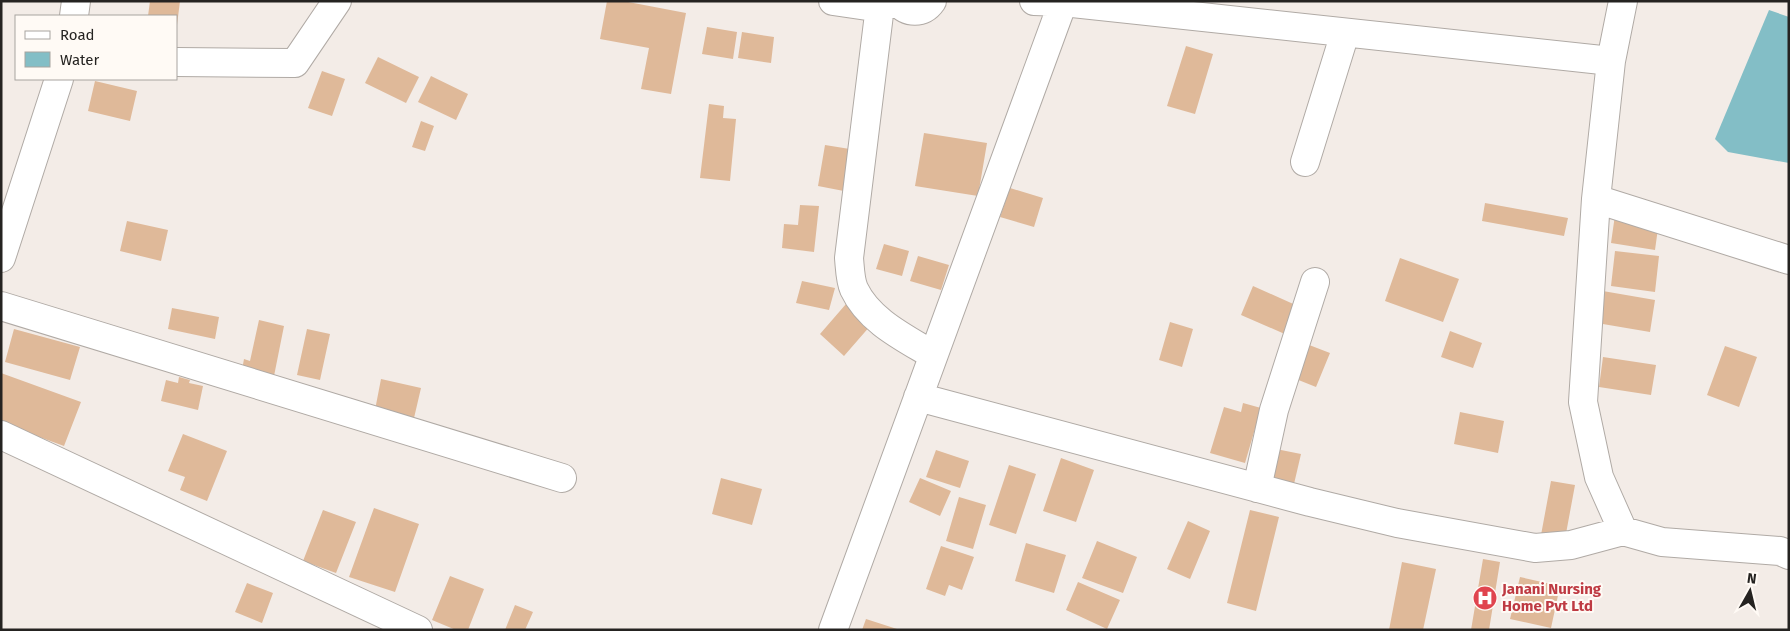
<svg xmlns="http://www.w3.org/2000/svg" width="1790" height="631" font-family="'Fira Sans',sans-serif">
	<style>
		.water { fill: #83bec6 }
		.building { fill: #dfb999 }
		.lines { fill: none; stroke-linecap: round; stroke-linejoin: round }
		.street-casing { stroke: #b0aaa5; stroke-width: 30 }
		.street { stroke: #fff; stroke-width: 28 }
		.labels { text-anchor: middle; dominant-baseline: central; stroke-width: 4; stroke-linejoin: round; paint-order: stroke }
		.health-label { font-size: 15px; font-weight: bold; fill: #be3a42; stroke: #fffaf5; text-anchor: start }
	</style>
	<rect width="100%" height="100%" fill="#f3ece7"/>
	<path class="water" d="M 1769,10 L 1789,17 L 1789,163 L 1728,152 L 1715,139 Z"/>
	<path class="building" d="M 150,1 L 180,1 L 177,25 L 176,16 L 148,16 Z
		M 607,1 L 623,1 L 686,13 L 671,94 L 641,89 L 649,48 L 600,39 Z
		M 707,27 L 737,32 L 733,59 L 702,54 Z
		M 742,32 L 774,37 L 771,63 L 738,58 Z
		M 1186,46 L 1213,54 L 1195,114 L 1167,106 Z
		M 378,57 L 419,77 L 406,103 L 365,83 Z
		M 322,71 L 345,79 L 332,116 L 308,108 Z
		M 431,76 L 468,94 L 456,120 L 418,102 Z
		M 95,81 L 137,91 L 130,121 L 88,111 Z
		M 709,104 L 724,106 L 723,118 L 736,119 L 730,181 L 700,178 Z
		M 421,121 L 434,126 L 425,151 L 412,147 Z
		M 924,133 L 987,143 L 978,196 L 915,186 Z
		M 825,145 L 856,150 L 849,192 L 818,186 Z
		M 1010,188 L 1043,198 L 1034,227 L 1000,217 Z
		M 1485,203 L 1568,218 L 1564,236 L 1482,221 Z
		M 800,205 L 819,206 L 814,252 L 782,248 L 784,224 L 798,225 Z
		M 1615,215 L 1659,221 L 1655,250 L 1611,243 Z
		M 127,221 L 168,230 L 161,261 L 120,251 Z
		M 884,244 L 909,251 L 902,276 L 876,269 Z
		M 1615,251 L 1659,256 L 1655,292 L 1611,286 Z
		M 918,256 L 949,265 L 941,290 L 910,281 Z
		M 1400,258 L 1459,279 L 1443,322 L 1385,301 Z
		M 802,281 L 835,288 L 829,310 L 796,303 Z
		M 1253,286 L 1300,307 L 1287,335 L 1241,315 Z
		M 1597,290 L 1655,300 L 1650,332 L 1591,322 Z
		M 846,304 L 871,325 L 844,356 L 820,334 Z
		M 172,308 L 219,317 L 215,339 L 168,329 Z
		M 259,320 L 284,326 L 274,376 L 242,370 L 244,359 L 250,361 Z
		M 1170,322 L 1193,329 L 1182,367 L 1159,360 Z
		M 14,329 L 80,347 L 70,380 L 5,362 Z
		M 307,329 L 330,334 L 320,380 L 297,375 Z
		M 1450,331 L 1482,343 L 1473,368 L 1441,357 Z
		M 1304,343 L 1330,353 L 1316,387 L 1291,377 Z
		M 1725,346 L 1757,357 L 1739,407 L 1707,395 Z
		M 1603,357 L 1656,365 L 1651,395 L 1599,387 Z
		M 1,373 L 81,402 L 64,446 L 1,423 Z
		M 179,377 L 190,380 L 189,383 L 203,386 L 198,410 L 161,401 L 166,380 L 178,383 Z
		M 381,379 L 421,388 L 414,418 L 375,410 Z
		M 1243,403 L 1261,408 L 1245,463 L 1210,453 L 1224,407 L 1241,412 Z
		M 1460,412 L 1504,421 L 1498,453 L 1454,444 Z
		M 183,434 L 227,451 L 207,501 L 180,490 L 185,477 L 168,471 Z
		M 1271,448 L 1301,454 L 1294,484 L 1265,478 Z
		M 936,450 L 969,461 L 960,488 L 926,477 Z
		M 1061,458 L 1094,470 L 1076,522 L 1043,511 Z
		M 1009,465 L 1036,474 L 1016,534 L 989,525 Z
		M 721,478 L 762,489 L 752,525 L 712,514 Z
		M 920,478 L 951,491 L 940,516 L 909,502 Z
		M 1551,481 L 1575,485 L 1565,539 L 1541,535 Z
		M 959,497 L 986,505 L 973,549 L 946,541 Z
		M 374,508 L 419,524 L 395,592 L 349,577 Z
		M 323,510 L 356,522 L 336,573 L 303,561 Z
		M 1250,510 L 1279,517 L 1256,611 L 1227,603 Z
		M 1188,521 L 1210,531 L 1190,579 L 1167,569 Z
		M 1097,541 L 1137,557 L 1123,593 L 1082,578 Z
		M 1026,543 L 1066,555 L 1054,593 L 1015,581 Z
		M 941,546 L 974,557 L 962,590 L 949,585 L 945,596 L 926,589 Z
		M 1483,559 L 1500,562 L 1489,630 L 1471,630 Z
		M 1402,562 L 1436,569 L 1423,630 L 1389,630 Z
		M 450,576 L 484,589 L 468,630 L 456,630 L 432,620 Z
		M 1520,577 L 1560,586 L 1551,628 L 1510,619 Z
		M 1078,582 L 1120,600 L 1107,629 L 1066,610 Z
		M 247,583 L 273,593 L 262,623 L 235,612 Z
		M 515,605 L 533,612 L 525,630 L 505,630 Z
		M 866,619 L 897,629 L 897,630 L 862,630 Z"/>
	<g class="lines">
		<defs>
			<path id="street" d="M 833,1 L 874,7 L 898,3
				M 897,1 C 907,14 923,14 932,1
				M 1034,1 L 1063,2 L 1611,61 L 1596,199 L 1583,402 L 1599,477 L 1623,531 L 1662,542 L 1780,551 L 1789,555
				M 880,6 L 849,258 C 850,268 850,280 854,289 C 869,321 905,338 933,355
				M 74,16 L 76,1
				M 1611,61 L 1623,1
				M 176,62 L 295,63 L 337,1
				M 1305,162 L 1345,33
				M 1596,199 L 1789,260
				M 1,258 L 59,79
				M 1,306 L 562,478
				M 918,397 L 1310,502 L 1397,523 L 1535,548 L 1571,545 L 1623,531
				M 1,435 L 418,630
				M 1257,488 L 1274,410 L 1315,282
				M 833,630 L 1063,2"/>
		</defs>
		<use href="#street" class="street-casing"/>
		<use href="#street" class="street"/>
	</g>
	<defs>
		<symbol id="hospital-disc" viewBox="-11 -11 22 22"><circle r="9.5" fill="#e0444e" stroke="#fffaf5"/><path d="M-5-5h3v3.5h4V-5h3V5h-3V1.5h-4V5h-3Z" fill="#fff"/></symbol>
	</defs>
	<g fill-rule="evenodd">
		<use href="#hospital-disc" x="1471" y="584" width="28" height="28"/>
	</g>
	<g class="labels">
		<g class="health-label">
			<text x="1502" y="589">Janani Nursing<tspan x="1502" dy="17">Home Pvt Ltd</tspan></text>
		</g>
	</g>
	<rect width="1790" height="631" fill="none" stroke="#252321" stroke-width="5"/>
	<rect x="15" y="15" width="162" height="65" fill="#fffaf5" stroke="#a8a4a0"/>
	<rect x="25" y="31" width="25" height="8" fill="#ffffff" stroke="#a8a4a0"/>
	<text x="60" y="40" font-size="15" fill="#252321">Road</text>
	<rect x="25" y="52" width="25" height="15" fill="#83bec6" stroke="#a8a4a0"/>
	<text x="60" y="65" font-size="15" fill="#252321">Water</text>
	<g transform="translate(1750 591) rotate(8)" stroke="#fffaf5" stroke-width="4" paint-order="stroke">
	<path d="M0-4L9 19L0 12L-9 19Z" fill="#252321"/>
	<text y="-8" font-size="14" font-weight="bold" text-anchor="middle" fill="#252321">N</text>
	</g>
</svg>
